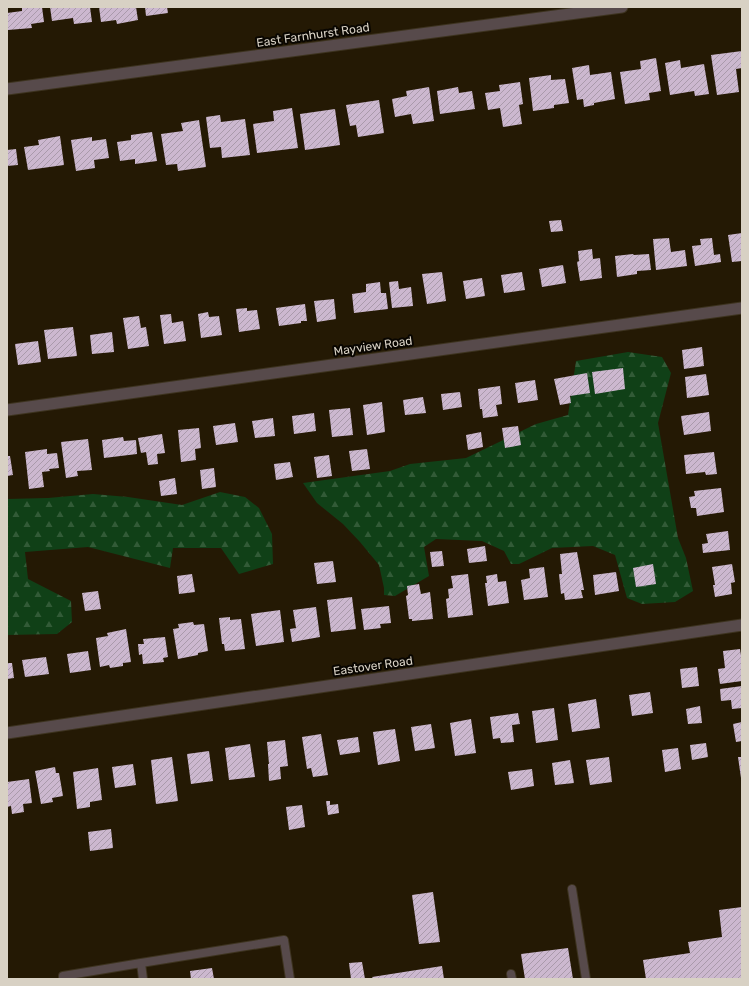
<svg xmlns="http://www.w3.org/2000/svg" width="749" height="986" font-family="Rubik,sans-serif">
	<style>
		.forest { fill: url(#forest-firs) }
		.building { fill: url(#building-hatch) }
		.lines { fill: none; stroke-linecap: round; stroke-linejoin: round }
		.service-casing { stroke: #3d331f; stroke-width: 10 }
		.minor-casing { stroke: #3d331f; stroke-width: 13 }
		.service { stroke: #574a4b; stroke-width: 8 }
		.minor { stroke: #574a4b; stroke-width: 11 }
		.labels { text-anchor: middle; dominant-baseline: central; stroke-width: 4; stroke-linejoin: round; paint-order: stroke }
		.street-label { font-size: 12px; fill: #d8d1c4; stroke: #090601 }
	</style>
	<defs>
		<pattern id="forest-firs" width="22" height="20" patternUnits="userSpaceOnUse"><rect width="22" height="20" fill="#104017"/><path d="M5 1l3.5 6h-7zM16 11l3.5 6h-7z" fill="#325b37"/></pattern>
		<pattern id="building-hatch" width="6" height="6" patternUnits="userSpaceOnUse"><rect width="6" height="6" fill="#ccb8cf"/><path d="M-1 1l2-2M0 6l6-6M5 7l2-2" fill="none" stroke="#a99aaa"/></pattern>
	</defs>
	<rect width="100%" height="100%" fill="#241904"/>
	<path class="forest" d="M 628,352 L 662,357 L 671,373 L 658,423 L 678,538 L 686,558 L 693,591 L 675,602 L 642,604 L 627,598 L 615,555 L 593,546 L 552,548 L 519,564 L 511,564 L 504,551 L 482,541 L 436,539 L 424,547 L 429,576 L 395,596 L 384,595 L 384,588 L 379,565 L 360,542 L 343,524 L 317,503 L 303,483 L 390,471 L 410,464 L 466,458 L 536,424 L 568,415 L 576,361 Z
		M 220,492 L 245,497 L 259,508 L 272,534 L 273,564 L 239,574 L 221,548 L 173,548 L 170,568 L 88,547 L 25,552 L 28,579 L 71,601 L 72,622 L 57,634 L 7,635 L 7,499 L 48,498 L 93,494 L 128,497 L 182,505 Z"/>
	<path class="building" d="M 22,7 L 42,7 L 44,22 L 31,24 L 32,28 L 8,30 L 7,13 L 22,11 Z
		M 50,7 L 90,7 L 92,22 L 74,24 L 73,18 L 52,21 Z
		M 99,7 L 136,7 L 138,20 L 117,24 L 116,20 L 101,22 Z
		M 145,7 L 167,7 L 168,13 L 146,16 Z
		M 742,51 L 742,68 L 736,69 L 739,92 L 717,95 L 711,55 Z
		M 656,58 L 661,91 L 649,93 L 650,100 L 625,104 L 620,72 L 641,69 L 640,61 Z
		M 680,60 L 681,68 L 704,64 L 709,94 L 695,96 L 694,91 L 670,95 L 665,63 Z
		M 589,65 L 590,75 L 611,72 L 615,99 L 594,103 L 594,105 L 584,107 L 583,99 L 577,100 L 572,68 Z
		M 551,75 L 551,80 L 565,79 L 569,103 L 554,105 L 554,108 L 533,111 L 529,78 Z
		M 520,82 L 523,104 L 519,105 L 522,124 L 503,127 L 500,108 L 488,110 L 485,93 L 500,91 L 499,85 Z
		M 429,87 L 434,121 L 413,124 L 411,114 L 395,117 L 392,99 L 407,96 L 406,91 Z
		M 458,87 L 459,93 L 472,91 L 475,109 L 440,114 L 437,91 Z
		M 379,100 L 384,133 L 358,137 L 356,125 L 350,126 L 346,105 Z
		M 292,108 L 298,148 L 257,153 L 253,124 L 274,121 L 273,111 Z
		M 335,109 L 340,145 L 305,150 L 300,114 Z
		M 220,115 L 221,122 L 245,119 L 250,155 L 222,158 L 221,147 L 210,148 L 206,117 Z
		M 199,120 L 206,167 L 178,171 L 177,164 L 166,165 L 161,134 L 183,131 L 181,123 Z
		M 152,132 L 157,161 L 135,164 L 135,159 L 120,161 L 117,142 L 131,140 L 131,135 Z
		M 60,136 L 64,165 L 28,170 L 24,147 L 39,145 L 38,140 Z
		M 92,137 L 92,141 L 106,139 L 109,158 L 94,160 L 95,168 L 76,171 L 71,140 Z
		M 16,149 L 18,165 L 7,166 L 7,150 Z
		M 561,220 L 563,231 L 551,232 L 549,221 Z
		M 742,233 L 742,261 L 732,262 L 728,235 Z
		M 669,238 L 671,252 L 685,250 L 687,266 L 656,270 L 653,239 Z
		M 712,238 L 714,255 L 720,254 L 721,262 L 695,266 L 692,246 L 701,245 L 700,239 Z
		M 592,249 L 593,259 L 600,258 L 602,278 L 580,281 L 577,262 L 579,261 L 578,251 Z
		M 633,254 L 634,255 L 649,254 L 651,270 L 637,271 L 637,274 L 617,277 L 615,256 Z
		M 563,265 L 566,283 L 542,287 L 539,269 Z
		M 442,272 L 446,301 L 427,304 L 422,274 Z
		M 522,272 L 525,290 L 504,293 L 501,275 Z
		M 482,278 L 485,296 L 466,299 L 463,281 Z
		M 398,281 L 399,289 L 411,287 L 413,306 L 392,308 L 389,282 Z
		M 380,282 L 381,293 L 386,293 L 388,309 L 354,313 L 352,294 L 366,292 L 366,284 Z
		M 334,299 L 336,319 L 317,322 L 314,301 Z
		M 305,304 L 307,321 L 301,321 L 301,323 L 279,326 L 276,308 Z
		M 247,308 L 247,311 L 257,310 L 260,329 L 239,332 L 236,309 Z
		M 208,312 L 209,317 L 219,316 L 222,335 L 201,338 L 198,314 Z
		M 171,314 L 172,323 L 183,321 L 186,341 L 164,344 L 160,315 Z
		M 139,316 L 141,328 L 146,327 L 149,346 L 128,349 L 123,318 Z
		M 73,327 L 77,356 L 48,359 L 44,330 Z
		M 112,332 L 114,352 L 92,354 L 90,335 Z
		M 38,341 L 41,362 L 18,365 L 15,344 Z
		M 702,347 L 704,366 L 684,369 L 682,350 Z
		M 623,368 L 625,389 L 595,394 L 592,372 Z
		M 587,373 L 590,393 L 570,396 L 571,403 L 560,405 L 554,379 Z
		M 706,374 L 709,395 L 687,398 L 685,377 Z
		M 535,380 L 538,400 L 518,403 L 515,383 Z
		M 500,386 L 502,404 L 496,405 L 498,416 L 483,418 L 482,409 L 480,409 L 478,389 Z
		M 460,392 L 462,407 L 443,410 L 441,394 Z
		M 423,397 L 426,413 L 405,415 L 403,400 Z
		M 382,402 L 385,432 L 367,435 L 363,405 Z
		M 350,408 L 353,435 L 332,437 L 329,410 Z
		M 709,412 L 711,431 L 684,435 L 681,416 Z
		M 314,413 L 316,431 L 294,434 L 292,416 Z
		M 273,418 L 275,436 L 255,438 L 252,421 Z
		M 235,423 L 238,442 L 216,445 L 213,426 Z
		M 518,426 L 521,445 L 505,448 L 502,428 Z
		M 199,428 L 201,448 L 195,449 L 196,460 L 181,462 L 178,430 Z
		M 481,432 L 483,447 L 468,450 L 466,435 Z
		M 162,434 L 165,453 L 157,454 L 158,464 L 148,465 L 146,452 L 141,453 L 138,438 Z
		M 123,437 L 124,441 L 136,440 L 137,454 L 104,458 L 102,440 Z
		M 88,439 L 92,470 L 77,471 L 78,476 L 66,478 L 61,442 Z
		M 47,449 L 47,454 L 57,453 L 59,468 L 49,469 L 50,471 L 42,472 L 44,487 L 29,489 L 25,452 Z
		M 367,449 L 370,469 L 352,471 L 349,451 Z
		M 714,452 L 717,474 L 706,475 L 705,472 L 686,474 L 684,455 Z
		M 329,455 L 332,476 L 317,478 L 314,457 Z
		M 7,456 L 10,456 L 13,475 L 7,476 Z
		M 290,462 L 293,477 L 276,480 L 274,464 Z
		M 214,468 L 216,487 L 202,489 L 200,470 Z
		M 175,478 L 177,494 L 161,496 L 159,481 Z
		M 721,488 L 724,512 L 697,516 L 696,508 L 691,508 L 689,497 L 695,496 L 694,491 Z
		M 728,531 L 730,550 L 703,553 L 702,544 L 708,543 L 706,534 Z
		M 485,546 L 487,561 L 469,563 L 467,549 Z
		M 442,551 L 444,566 L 432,567 L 430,552 Z
		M 577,552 L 584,590 L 581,590 L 583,598 L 565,600 L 564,593 L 561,594 L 559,574 L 562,574 L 560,554 Z
		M 333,561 L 336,582 L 317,584 L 314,563 Z
		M 653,564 L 656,584 L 636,587 L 633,568 Z
		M 732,564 L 735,582 L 731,583 L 732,594 L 715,597 L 713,585 L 715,585 L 712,567 Z
		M 544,567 L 548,597 L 524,600 L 521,580 L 530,578 L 529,569 Z
		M 616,572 L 619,591 L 595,595 L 593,575 Z
		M 192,574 L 195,592 L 179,594 L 177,576 Z
		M 468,574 L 473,615 L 448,618 L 446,599 L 449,598 L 448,589 L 453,588 L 451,576 Z
		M 497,574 L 498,582 L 506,581 L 509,603 L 488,606 L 485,583 L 487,583 L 486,576 Z
		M 419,584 L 421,594 L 430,592 L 433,619 L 412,621 L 412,619 L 409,619 L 406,596 L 408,595 L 407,586 Z
		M 98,591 L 101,609 L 85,611 L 82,593 Z
		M 352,597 L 356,629 L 331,632 L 327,600 Z
		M 389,606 L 391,623 L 380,624 L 381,628 L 364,630 L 361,609 Z
		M 316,607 L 320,637 L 292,642 L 290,629 L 296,628 L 293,610 Z
		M 280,610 L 284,642 L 256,646 L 251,614 Z
		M 230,617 L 230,620 L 241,619 L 245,649 L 225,651 L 224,644 L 222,644 L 219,618 Z
		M 193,622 L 194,625 L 204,624 L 208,651 L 198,653 L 198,655 L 178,659 L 173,629 L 179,628 L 178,624 Z
		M 126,629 L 131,662 L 123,663 L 123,666 L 110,668 L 109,665 L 100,667 L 96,638 L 108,636 L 107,633 Z
		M 165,637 L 168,657 L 163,658 L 164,662 L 143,664 L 142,654 L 139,655 L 138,644 L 144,644 L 143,639 Z
		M 740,649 L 742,662 L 742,681 L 720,684 L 718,669 L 725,668 L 723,651 Z
		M 88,651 L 91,670 L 70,673 L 67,654 Z
		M 46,657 L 49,674 L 25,677 L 22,660 Z
		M 7,663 L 12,663 L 14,678 L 7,679 Z
		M 697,667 L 699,686 L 682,688 L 680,669 Z
		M 742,686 L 742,708 L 732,709 L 731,700 L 721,701 L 720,689 Z
		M 650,692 L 653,713 L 632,716 L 629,695 Z
		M 596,699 L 600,728 L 572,732 L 568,704 Z
		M 700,706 L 702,723 L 688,724 L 686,709 Z
		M 554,708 L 558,740 L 536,743 L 532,711 Z
		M 518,713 L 520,724 L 512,725 L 514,742 L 501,743 L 500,738 L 493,739 L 490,717 Z
		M 471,719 L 476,753 L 455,756 L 450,723 Z
		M 742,722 L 742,741 L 736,742 L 733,724 Z
		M 431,724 L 435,748 L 415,751 L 411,727 Z
		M 395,729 L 400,761 L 378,765 L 373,732 Z
		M 321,734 L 328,775 L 313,777 L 311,768 L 307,769 L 302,737 Z
		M 358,737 L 360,752 L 340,755 L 337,740 Z
		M 285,740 L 288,766 L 280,767 L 281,779 L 269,781 L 268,764 L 269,764 L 267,742 Z
		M 706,743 L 708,757 L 692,760 L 690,745 Z
		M 250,744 L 255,777 L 229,780 L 225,748 Z
		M 678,748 L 681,769 L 665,772 L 662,750 Z
		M 209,751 L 213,781 L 191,784 L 187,754 Z
		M 172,757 L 178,801 L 156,804 L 151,760 Z
		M 609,757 L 612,782 L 590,785 L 586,760 Z
		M 738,757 L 742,757 L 742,778 L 741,778 Z
		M 570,760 L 574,783 L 555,785 L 552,763 Z
		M 133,764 L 136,785 L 115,788 L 112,767 Z
		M 55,767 L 56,773 L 59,773 L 63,796 L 52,798 L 53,802 L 41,804 L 35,771 Z
		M 98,768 L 102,800 L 90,802 L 90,807 L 77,809 L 73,772 Z
		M 532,769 L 534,786 L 511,790 L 508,772 Z
		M 29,779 L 32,803 L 23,804 L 24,812 L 12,814 L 11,806 L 7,807 L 7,782 Z
		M 326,801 L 330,801 L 330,805 L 338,804 L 339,813 L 328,815 Z
		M 302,805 L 305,827 L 289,830 L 286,807 Z
		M 111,829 L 113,848 L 90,851 L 88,832 Z
		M 433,892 L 440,942 L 419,944 L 412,895 Z
		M 742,907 L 742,979 L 646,979 L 643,960 L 690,953 L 688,942 L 722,937 L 719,910 Z
		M 568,948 L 573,979 L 525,979 L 521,954 Z
		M 362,962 L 365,979 L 351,979 L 349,963 Z
		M 442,966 L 444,979 L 373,979 L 372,977 Z
		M 212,968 L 214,979 L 191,979 L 190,971 Z"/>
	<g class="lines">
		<defs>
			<path id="service" d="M 572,889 L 586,979
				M 511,974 L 512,979
				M 63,979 L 63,976 L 141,963
				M 143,979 L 141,963 L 284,940 L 290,979"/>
			<path id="minor" d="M 7,89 L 622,7
				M 7,410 L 742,308
				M 7,733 L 742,625"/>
		</defs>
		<use href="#service" class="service-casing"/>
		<use href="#minor" class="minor-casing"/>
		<use href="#service" class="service"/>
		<use href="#minor" class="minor"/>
	</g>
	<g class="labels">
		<g class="street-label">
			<text transform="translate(313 35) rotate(-8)">East Farnhurst Road</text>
			<text transform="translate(373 346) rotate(-8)">Mayview Road</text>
			<text transform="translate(373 666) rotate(-8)">Eastover Road</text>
		</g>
	</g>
	<rect width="749" height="986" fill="none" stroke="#d8d1c4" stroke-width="16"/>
</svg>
